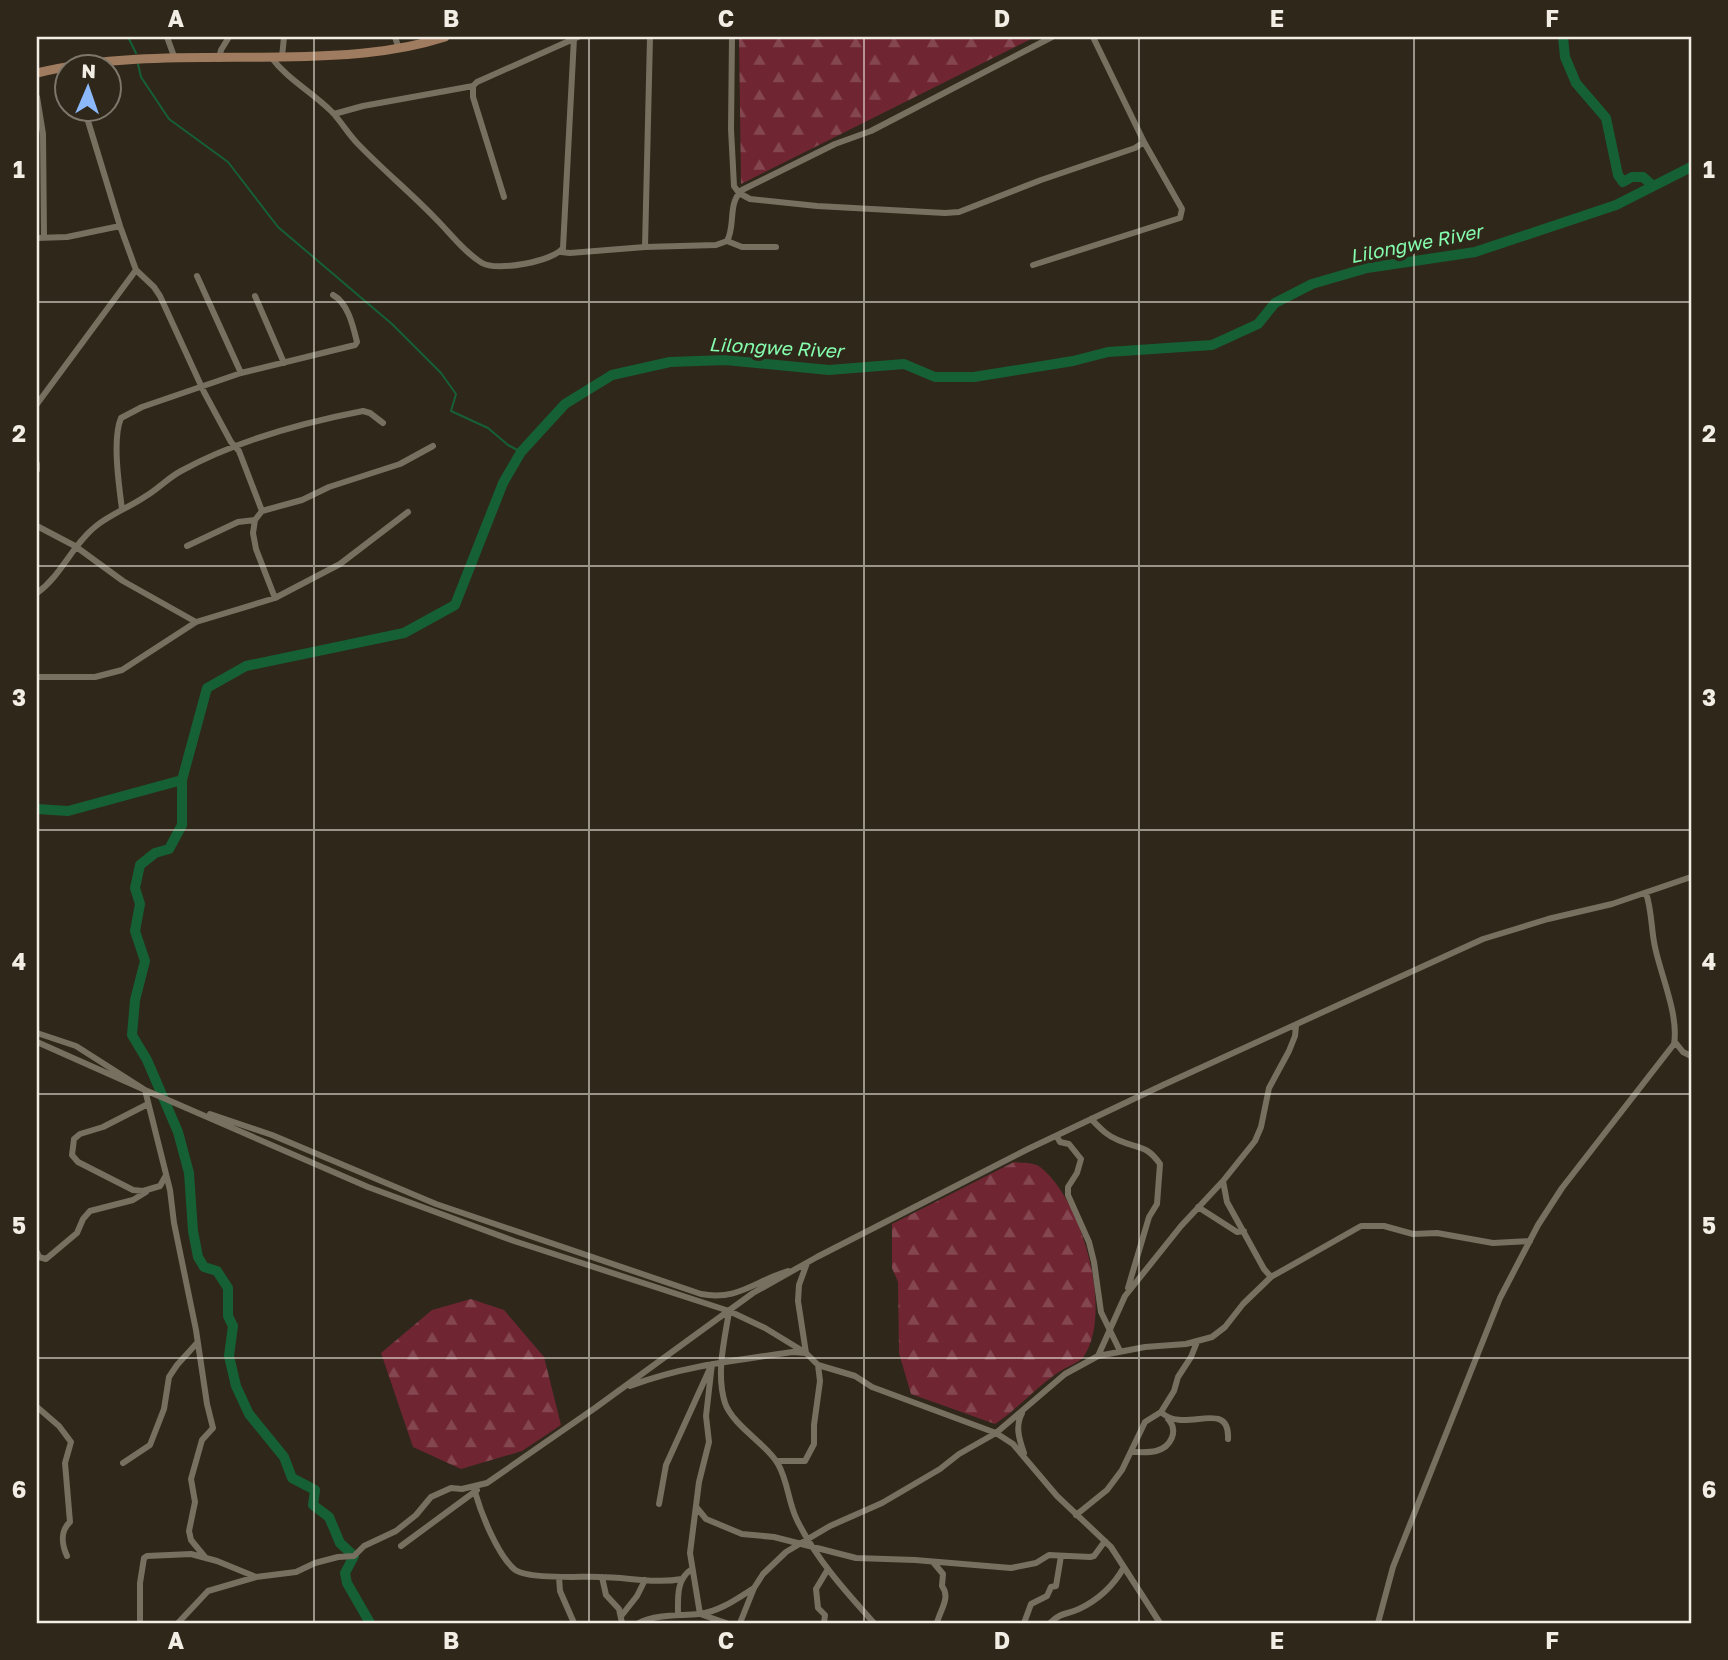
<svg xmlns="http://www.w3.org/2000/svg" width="1728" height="1660" font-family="'Golos Text',sans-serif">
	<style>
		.forest { fill: url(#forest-firs) }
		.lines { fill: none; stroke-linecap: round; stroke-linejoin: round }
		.stream { stroke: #166036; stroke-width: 2 }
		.river { stroke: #166036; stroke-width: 10 }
		.street { stroke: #776f5f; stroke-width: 6 }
		.secondary { stroke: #9f7b5f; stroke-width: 9 }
		.grid { fill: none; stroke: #f3eee5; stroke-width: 2; stroke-opacity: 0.55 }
		.labels { text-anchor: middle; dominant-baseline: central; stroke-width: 7; stroke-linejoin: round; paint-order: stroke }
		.water-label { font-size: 19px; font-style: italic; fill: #85fdae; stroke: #2f2719 }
		.neatline { fill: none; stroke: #f3eee5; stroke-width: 2.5 }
		.grid-label { font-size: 23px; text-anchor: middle; font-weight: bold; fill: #f3eee5 }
	</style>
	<defs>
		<pattern id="forest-firs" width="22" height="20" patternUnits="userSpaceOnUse" patternTransform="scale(1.75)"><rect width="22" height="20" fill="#6f2632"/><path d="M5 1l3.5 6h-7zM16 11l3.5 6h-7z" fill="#844650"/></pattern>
	</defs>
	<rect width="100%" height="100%" fill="#2f2719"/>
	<path class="forest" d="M 739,37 L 1035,37 L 741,184 Z
		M 1014,1162 C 1022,1163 1034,1162 1040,1167 C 1081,1198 1114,1311 1084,1356 C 1080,1362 1069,1366 1062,1370 C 1038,1385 1019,1408 995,1424 L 911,1394 L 899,1353 L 898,1282 L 892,1268 L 892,1224 Z
		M 471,1299 L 504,1310 L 544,1357 L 561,1425 L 522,1451 L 461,1469 L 413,1447 L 381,1353 L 432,1310 Z"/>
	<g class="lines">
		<path class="stream" d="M 128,37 L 136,53
			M 138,64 L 141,77 L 169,119 L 228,162 L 278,227 L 392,324 L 441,373 L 456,394 L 451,411 L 488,428 L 508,445 L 521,452"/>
		<path class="river" d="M 1563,37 L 1565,57 L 1576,83 L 1606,118 L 1618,175 L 1623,182 L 1632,177 L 1643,177 L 1652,185
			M 182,780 L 182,825 L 169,849 L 155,853 L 140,865 L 135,888 L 140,904 L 135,931 L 145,961 L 135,1000 L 132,1035 L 147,1060 L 178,1132 L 189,1173 L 193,1231 L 198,1257 L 204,1267 L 217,1271 L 228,1288 L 228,1316 L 233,1326 L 229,1356 L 236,1386 L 249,1414 L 284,1457 L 292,1478 L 315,1490 L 313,1505 L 329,1517 L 340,1543 L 354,1556 L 345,1573 L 347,1583 L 370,1623
			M 37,809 L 68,811 L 182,780 L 207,688 L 246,666 L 404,633 L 455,605 L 503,483 L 521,452 L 565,404 L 612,375 L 670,362 L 725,360 L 829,370 L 904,364 L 935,377 L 974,377 L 1073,361 L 1108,352 L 1212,345 L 1258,324 L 1275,303 L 1312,284 L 1367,268 L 1475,252 L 1616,205 L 1691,167"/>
		<path class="street" d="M 167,37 L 175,59
			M 395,37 L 399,49
			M 732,37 L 731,129 L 734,186 L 739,193 L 750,199 L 817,206 L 945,213 L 959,212 L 1041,180 L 1135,148 L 1144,142
			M 271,57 C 287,79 312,92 331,111 C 341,121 348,134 358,144 C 383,170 411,193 436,219 C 451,234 464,252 482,263 C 497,272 554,261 563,248 L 574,38
			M 282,57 L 284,37
			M 219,59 L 221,50 L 229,37
			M 37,97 L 43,134 L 44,237
			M 84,108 L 120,226 L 136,270 L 154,287 L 160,296 L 204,392 L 231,442 L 239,451 L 262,511
			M 334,114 L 363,106 L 473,86
			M 504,197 L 473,97 L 473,86 L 477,82 L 578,37
			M 37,238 L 67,237 L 120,226
			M 727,241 C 736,225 727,204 742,190 L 835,144 L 871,131 L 1052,37
			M 645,247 L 650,37
			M 561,252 L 570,253 L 645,247 L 716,245 L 727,241 L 742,247 L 776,247
			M 1033,265 L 1180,218 L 1182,209 L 1144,142 L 1093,37
			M 197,276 L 241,373
			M 255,296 L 284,363
			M 37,404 L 136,270
			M 37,464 L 37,470
			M 122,509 C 119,486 112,439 121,418 L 142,407 L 241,373 L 355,345 L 357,342 C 353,326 348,303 333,295
			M 37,526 L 75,546 L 123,581 L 196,622
			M 187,546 L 238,522 L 255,520
			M 37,593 C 62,575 72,545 96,526 C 111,514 130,507 146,496 C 159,488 168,478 181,471 C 237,440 301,423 363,411 L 370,413 L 383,423
			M 275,598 L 256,549 L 253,533 L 255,520 L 262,511 L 302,500 L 329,487 L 400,464 L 433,446
			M 37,677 L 95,677 L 122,670 L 196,622 L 275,598 L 340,564 L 408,512
			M 37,1033 L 76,1046 L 145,1090 L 368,1187 L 514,1241 L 729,1311 L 765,1328 L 806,1353 L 818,1365 L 855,1376 L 872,1387 L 996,1433 L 1013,1444 L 1057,1496 L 1111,1547 L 1160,1623
			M 37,1042 L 145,1090 L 170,1190 L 174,1223 L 196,1330 L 207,1404 L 213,1428 L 202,1440 L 191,1479 L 195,1502 L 189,1531 L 191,1540 L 205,1557
			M 1675,1042 L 1683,1052 L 1691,1056
			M 148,1104 L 103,1127 L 80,1134 L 74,1139 L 72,1155 L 78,1162 L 133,1190 L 143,1191 L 160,1186 L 165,1177
			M 210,1114 L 272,1135 L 436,1204 L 701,1294 C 738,1301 755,1281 788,1271
			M 1091,1119 C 1099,1127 1107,1136 1118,1140 C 1138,1149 1146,1144 1160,1164 L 1157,1204 L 1149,1217 L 1128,1288
			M 1057,1137 L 1060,1142 L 1069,1144 L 1081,1159 L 1077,1173 L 1068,1187 L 1068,1195 L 1089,1242 L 1094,1262 L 1101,1312 L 1120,1351
			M 1223,1181 L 1227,1202 L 1264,1269 L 1271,1277
			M 1198,1207 L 1237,1232 L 1244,1231
			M 37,1252 L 39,1257 L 46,1259 L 77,1233 L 83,1219 L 90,1211 L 133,1200 L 146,1192
			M 729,1312 C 724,1342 716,1374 725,1403 C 733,1426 768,1445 778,1464 C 788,1481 788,1502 797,1520 C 816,1559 846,1592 874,1623
			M 806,1353 L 798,1301 L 799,1285 L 807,1263
			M 1098,1356 L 1145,1347 L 1186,1344 L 1212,1337 L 1225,1327 L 1243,1304 L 1271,1277 L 1361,1226 L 1384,1226 L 1413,1234 L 1437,1233 L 1493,1243 L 1530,1241
			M 712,1364 L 706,1416 L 709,1442 L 699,1482 L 690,1553 L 700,1614 L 726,1623
			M 630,1386 C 682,1366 738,1360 793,1352 L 805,1353
			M 37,1407 L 59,1426 L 71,1442 L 65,1463 L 70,1522 C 60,1531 62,1545 67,1556
			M 1161,1412 C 1184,1435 1230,1397 1228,1439
			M 1022,1413 C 1015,1426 1019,1439 1024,1453
			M 1131,1452 C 1139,1452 1148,1453 1156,1451 C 1171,1447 1179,1431 1168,1419
			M 777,1461 L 805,1461 L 814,1444 L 814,1425 L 820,1381 L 818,1365
			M 123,1463 L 150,1445 L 164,1409 L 169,1377 L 177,1365 L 197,1343
			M 475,1492 C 481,1513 497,1554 514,1569 C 527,1580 582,1576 600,1577 C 627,1577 655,1584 682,1579
			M 659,1504 L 666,1465 L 711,1366
			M 697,1508 L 706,1519 L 742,1534 L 774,1537 L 856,1558 L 915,1560 L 1011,1568 L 1036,1563 L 1049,1555 L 1090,1557 L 1094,1556 L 1105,1541
			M 1076,1515 L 1107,1490 L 1122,1470 L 1145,1422 L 1161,1412 L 1174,1391 L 1178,1377 L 1191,1357 L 1197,1342
			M 401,1546 L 477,1490
			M 933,1562 L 943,1574 L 942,1586 C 951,1598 940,1610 937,1623
			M 559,1577 L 560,1591 L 574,1623
			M 602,1577 L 606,1595 L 619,1609 L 622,1623
			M 678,1614 C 678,1598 676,1579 692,1569
			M 622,1615 L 637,1596 L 645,1580
			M 140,1623 L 140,1583 L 144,1558 L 147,1556 L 191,1554 L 217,1561 L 256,1577
			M 178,1623 L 208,1591 L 256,1577 L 296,1572 L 315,1563 L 338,1557 L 354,1556 L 364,1546 L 396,1531 L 416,1515 L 431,1497 L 451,1488 L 462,1489 L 487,1483 L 595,1408 L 753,1293 L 817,1257 L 1028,1149 L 1163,1085 L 1483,939 L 1548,919 L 1612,904 L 1691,877
			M 639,1623 C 657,1614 679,1616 699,1614 C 719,1612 738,1598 754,1588
			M 740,1623 L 754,1588 L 763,1574 L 786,1552 L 830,1526 L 882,1503 L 940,1469 L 959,1454 L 996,1433 L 1065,1374 L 1098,1356 L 1125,1296 L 1181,1226 L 1223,1181 L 1255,1141 L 1261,1127 L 1269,1088 L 1289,1051 L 1295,1036 L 1296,1026
			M 824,1623 L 825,1615 L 818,1608 L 816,1589 L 828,1569
			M 1024,1623 L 1031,1604 L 1047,1596 L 1051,1587 L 1056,1586 L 1061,1556
			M 1050,1623 C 1061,1612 1066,1615 1079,1609 C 1098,1600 1114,1585 1124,1567
			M 1378,1623 L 1393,1567 L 1500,1298 L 1538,1225 L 1562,1188 L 1674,1044 C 1679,1015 1661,976 1655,947 C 1651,929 1652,911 1646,893"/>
		<path class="secondary" d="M 37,73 C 116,54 200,58 281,57 C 337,56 392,54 445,37"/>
	</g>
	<path class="grid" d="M 314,37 L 314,1623M 589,37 L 589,1623M 864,37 L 864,1623M 1139,37 L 1139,1623M 1414,37 L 1414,1623M 37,302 L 1691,302M 37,566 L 1691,566M 37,830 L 1691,830M 37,1094 L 1691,1094M 37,1358 L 1691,1358"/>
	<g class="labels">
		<g class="water-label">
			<text transform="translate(1416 243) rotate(-11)">Lilongwe River</text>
			<text transform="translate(776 347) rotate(3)">Lilongwe River</text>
		</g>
	</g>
	<rect width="1728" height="1660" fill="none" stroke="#2f2719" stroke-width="77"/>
	<g transform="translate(88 88) rotate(2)"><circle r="33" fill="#2f2719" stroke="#7d776b" stroke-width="2"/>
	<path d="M0-5L12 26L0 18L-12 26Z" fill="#8cb9fc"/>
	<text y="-10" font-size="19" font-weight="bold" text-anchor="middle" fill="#f3eee5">N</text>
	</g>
	<rect x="38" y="38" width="1652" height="1584" class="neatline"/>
	<g class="grid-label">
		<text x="176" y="27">A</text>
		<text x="451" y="27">B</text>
		<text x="726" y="27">C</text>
		<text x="1002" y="27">D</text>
		<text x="1277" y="27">E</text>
		<text x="1552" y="27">F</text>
		<text x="19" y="178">1</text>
		<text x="1709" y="178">1</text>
		<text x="19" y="442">2</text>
		<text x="1709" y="442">2</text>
		<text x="19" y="706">3</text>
		<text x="1709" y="706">3</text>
		<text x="19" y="970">4</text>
		<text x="1709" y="970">4</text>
		<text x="19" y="1234">5</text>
		<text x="1709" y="1234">5</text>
		<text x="19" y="1498">6</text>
		<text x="1709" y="1498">6</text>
		<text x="176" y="1649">A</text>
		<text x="451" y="1649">B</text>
		<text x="726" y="1649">C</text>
		<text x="1002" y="1649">D</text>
		<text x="1277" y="1649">E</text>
		<text x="1552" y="1649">F</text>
	</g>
</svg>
